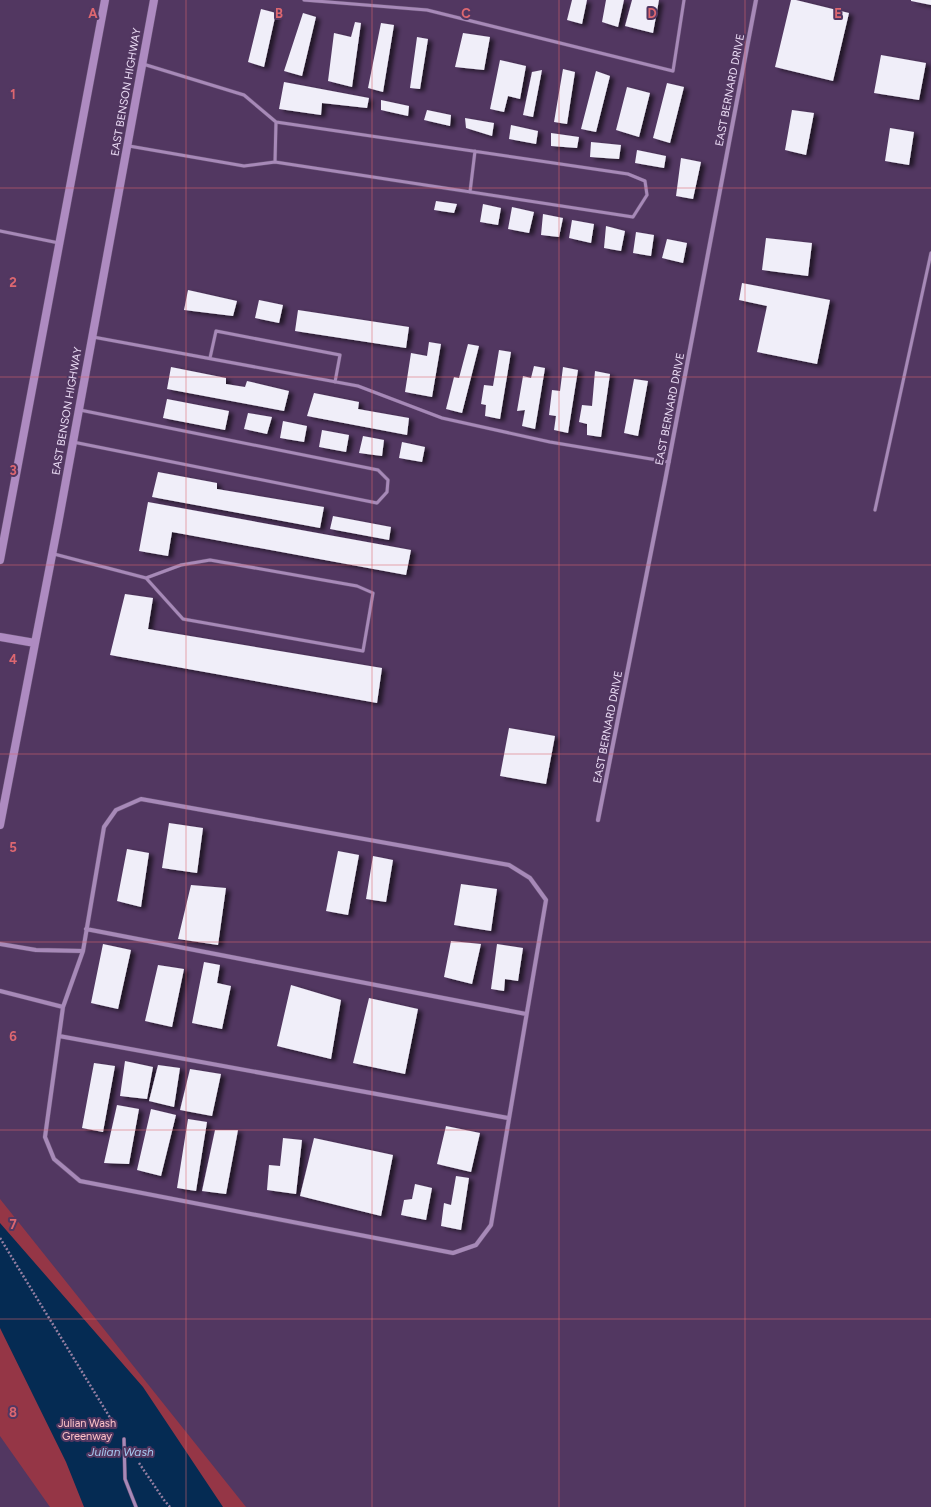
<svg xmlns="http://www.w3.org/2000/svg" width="931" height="1507" font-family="Figtree,sans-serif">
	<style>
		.green { fill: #953646 }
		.water { fill: #052b53 }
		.building { fill: #f0eef9; filter: url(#shadow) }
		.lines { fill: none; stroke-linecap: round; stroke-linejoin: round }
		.service-casing { stroke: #695376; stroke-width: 4 }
		.minor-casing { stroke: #695376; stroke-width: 5 }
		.secondary-casing { stroke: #695376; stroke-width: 9 }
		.path { stroke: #957fa2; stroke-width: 2.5; stroke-dasharray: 2 2; stroke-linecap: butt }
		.service { stroke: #a789b8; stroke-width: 3 }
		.minor { stroke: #a789b8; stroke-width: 4 }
		.secondary { stroke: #ae8bc1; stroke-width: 8 }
		.grid { fill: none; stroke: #dd6770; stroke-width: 1; stroke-opacity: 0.55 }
		.labels { text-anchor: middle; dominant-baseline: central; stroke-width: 4; stroke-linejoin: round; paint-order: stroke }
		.street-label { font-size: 11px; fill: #ebdcf5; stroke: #523761 }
		.park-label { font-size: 11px; fill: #fdc2c7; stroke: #523761 }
		.water-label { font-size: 12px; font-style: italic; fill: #a6c8f0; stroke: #523761 }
		.grid-label { font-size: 13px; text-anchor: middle; font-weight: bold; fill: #dd6770; stroke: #523761; stroke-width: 4; stroke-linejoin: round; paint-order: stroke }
	</style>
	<defs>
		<filter id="shadow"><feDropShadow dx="4.5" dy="2.5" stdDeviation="2" flood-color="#0009"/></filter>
	</defs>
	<rect width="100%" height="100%" fill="#523761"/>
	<path class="green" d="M 0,1199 L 246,1507 L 50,1507 L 0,1436 Z"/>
	<path class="water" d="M 0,1223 L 143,1387 L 223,1507 L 84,1507 L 66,1462 L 0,1328 Z"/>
	<path class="building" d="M 572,0 L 587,0 L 582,24 L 567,20 Z
		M 606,0 L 624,0 L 618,27 L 602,22 Z
		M 632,0 L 659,0 L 653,33 L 625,26 Z
		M 791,0 L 796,0 L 849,13 L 833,81 L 775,67 Z
		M 911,0 L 931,0 L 931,5 L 911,1 Z
		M 261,9 L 276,13 L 264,67 L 248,62 Z
		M 303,13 L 316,17 L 302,76 L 284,71 Z
		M 355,22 L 361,23 L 352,87 L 328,81 L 334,33 L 351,37 Z
		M 381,23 L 394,25 L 383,92 L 368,88 Z
		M 463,33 L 490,37 L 484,70 L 455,67 Z
		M 417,37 L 428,39 L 420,89 L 410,88 Z
		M 881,55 L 926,63 L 919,100 L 874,93 Z
		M 500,60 L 526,66 L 520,99 L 508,96 L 504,112 L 490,109 Z
		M 563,69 L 575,72 L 567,124 L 554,122 Z
		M 542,70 L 533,117 L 523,115 L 532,72 Z
		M 596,71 L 610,76 L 596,132 L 581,129 Z
		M 284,82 L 369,98 L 367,108 L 322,103 L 321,115 L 279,109 Z
		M 667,83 L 684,87 L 670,143 L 653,138 Z
		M 627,87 L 650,93 L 639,137 L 616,130 Z
		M 381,100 L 409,106 L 408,116 L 381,110 Z
		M 427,110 L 451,115 L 450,126 L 424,120 Z
		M 792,110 L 814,113 L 806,155 L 785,150 Z
		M 465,118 L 494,123 L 492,136 L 466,128 Z
		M 511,125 L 538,131 L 536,144 L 509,139 Z
		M 890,128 L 914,132 L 909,165 L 885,161 Z
		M 551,133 L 579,137 L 577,148 L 551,146 Z
		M 591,142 L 621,145 L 619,159 L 590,157 Z
		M 637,150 L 666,156 L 664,168 L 635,163 Z
		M 681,158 L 701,162 L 693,199 L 676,196 Z
		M 436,201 L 457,204 L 454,213 L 434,210 Z
		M 483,204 L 501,208 L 498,225 L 480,222 Z
		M 512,207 L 534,212 L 529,233 L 508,229 Z
		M 543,214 L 563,218 L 559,237 L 541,235 Z
		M 572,220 L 594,224 L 591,243 L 569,238 Z
		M 606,226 L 625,231 L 621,251 L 604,248 Z
		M 636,232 L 654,235 L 651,256 L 633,253 Z
		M 766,238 L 812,243 L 808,276 L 762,270 Z
		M 667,239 L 687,243 L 683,263 L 662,258 Z
		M 742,283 L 830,300 L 817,364 L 757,352 L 767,306 L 739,300 Z
		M 188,290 L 237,301 L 233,316 L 184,310 Z
		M 259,300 L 283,305 L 279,323 L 255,318 Z
		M 298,310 L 409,327 L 406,348 L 295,331 Z
		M 429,342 L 441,344 L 432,397 L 405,392 L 411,353 L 427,356 Z
		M 468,344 L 479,346 L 462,413 L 446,409 L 454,377 L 459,378 Z
		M 499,350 L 511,352 L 500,419 L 485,416 L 486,405 L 481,404 L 484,385 L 493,386 Z
		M 534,366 L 545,368 L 535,429 L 522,426 L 525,410 L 517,411 L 523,376 L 531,378 Z
		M 171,367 L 226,378 L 226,384 L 245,387 L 247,381 L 289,391 L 284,411 L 167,389 Z
		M 563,367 L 578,370 L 568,433 L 554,430 L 556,416 L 549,415 L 552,390 L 560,391 Z
		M 595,371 L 610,374 L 601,437 L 587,435 L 587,424 L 579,422 L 582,405 L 592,406 Z
		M 634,379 L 648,381 L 638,436 L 624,433 Z
		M 314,393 L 359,402 L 358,409 L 409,418 L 407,435 L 307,416 Z
		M 167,399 L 229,411 L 225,430 L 163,418 Z
		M 248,413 L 272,417 L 267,434 L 244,429 Z
		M 283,421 L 307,426 L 304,442 L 280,438 Z
		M 322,430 L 349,435 L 346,452 L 319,447 Z
		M 363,436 L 384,440 L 382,456 L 359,453 Z
		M 402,442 L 425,447 L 422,462 L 399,458 Z
		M 158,472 L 217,483 L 217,489 L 324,507 L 320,528 L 152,497 Z
		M 148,502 L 411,550 L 406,575 L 172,532 L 168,556 L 139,551 Z
		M 333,516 L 391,527 L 389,540 L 330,529 Z
		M 125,594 L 153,598 L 148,629 L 382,668 L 377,703 L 110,655 Z
		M 509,728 L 555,736 L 546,784 L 500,776 Z
		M 169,823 L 203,828 L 197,873 L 162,868 Z
		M 127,849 L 149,853 L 141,907 L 117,901 Z
		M 338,851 L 359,855 L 348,915 L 326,911 Z
		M 373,856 L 393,860 L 386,902 L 366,899 Z
		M 461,884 L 497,889 L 491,931 L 454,925 Z
		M 191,885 L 226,888 L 218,945 L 178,939 Z
		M 451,941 L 481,944 L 472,984 L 444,977 Z
		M 103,944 L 131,950 L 118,1009 L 91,1003 Z
		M 497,944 L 523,948 L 518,981 L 505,979 L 504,991 L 491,989 Z
		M 204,962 L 220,965 L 217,983 L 231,986 L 222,1029 L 192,1023 Z
		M 158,965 L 184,969 L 172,1027 L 145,1021 Z
		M 291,985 L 341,1000 L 331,1059 L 277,1046 Z
		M 369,998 L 418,1009 L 405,1074 L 353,1063 Z
		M 125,1061 L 153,1067 L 147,1099 L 120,1096 Z
		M 94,1063 L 115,1066 L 103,1132 L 82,1128 Z
		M 158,1065 L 180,1068 L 174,1107 L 149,1101 Z
		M 190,1069 L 221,1074 L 212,1116 L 180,1110 Z
		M 117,1105 L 139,1109 L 129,1164 L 104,1163 Z
		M 151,1109 L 176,1115 L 161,1176 L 137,1170 Z
		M 188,1119 L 207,1122 L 196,1191 L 177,1188 Z
		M 446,1126 L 480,1133 L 471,1172 L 437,1164 Z
		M 215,1130 L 238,1130 L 226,1194 L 202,1191 Z
		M 283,1138 L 302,1140 L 296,1194 L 267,1190 L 269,1165 L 280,1166 Z
		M 314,1138 L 393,1155 L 381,1216 L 300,1196 Z
		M 456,1176 L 469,1178 L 461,1230 L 441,1226 L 444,1203 L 451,1205 Z
		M 415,1184 L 432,1188 L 426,1220 L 401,1215 L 404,1200 L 412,1199 Z"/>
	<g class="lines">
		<defs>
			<path id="service" d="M 304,0 L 427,10 L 673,71 L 684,0
				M 129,146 L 244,166 L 275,162 L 633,217 L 647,195 L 645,181 L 628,174 L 276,122 L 244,95 L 143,64
				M 275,162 L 276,122
				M 470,192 L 475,151
				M 0,231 L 59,243
				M 93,337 L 358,386 L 442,418 L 550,442 L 669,462
				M 210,358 L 216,331 L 340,355 L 335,382
				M 73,442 L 377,503 L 387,492 L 388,480 L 378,470 L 80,410
				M 875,510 L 931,253
				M 54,554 L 146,578 L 181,565 L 210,560 L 357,586 L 373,593 L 363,651 L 183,619 L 146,578
				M 124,1439 L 125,1479 L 136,1507"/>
			<path id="minor" d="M 141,799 L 509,865 L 530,878 L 546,900 L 491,1225 L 476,1245 L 453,1253 L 80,1181 L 54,1159 L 45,1137 L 63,1007 L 83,951 L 104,827 L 116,810 Z
				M 598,820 L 665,481 L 756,0
				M 86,929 L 526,1014
				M 0,944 L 36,950 L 83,951
				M 0,991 L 63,1007
				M 59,1036 L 508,1118"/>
			<path id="secondary" d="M 0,560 L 105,0
				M 0,637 L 35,643
				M 0,825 L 58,524 L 154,0"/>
		</defs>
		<use href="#service" class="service-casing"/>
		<use href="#minor" class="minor-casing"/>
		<use href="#secondary" class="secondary-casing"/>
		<path class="path" d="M 0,1238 L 117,1429
			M 139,1463 L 164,1500 L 170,1507"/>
		<use href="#service" class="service"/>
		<use href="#minor" class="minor"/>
		<use href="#secondary" class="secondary"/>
	</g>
	<path class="grid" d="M 186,0 L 186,1507M 372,0 L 372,1507M 559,0 L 559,1507M 745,0 L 745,1507M 0,188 L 931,188M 0,377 L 931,377M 0,565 L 931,565M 0,754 L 931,754M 0,942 L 931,942M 0,1130 L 931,1130M 0,1319 L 931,1319"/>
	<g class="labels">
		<g class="street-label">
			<text transform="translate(730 90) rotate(-79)">EAST BERNARD DRIVE</text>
			<text transform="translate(126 92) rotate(-80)">EAST BENSON HIGHWAY</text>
			<text transform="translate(670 409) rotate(-79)">EAST BERNARD DRIVE</text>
			<text transform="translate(67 411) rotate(-80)">EAST BENSON HIGHWAY</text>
			<text transform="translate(608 727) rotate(-79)">EAST BERNARD DRIVE</text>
		</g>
		<g class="park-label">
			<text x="87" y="1423">Julian Wash<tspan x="87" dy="13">Greenway</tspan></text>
		</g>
		<g class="water-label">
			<text x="121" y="1452">Julian Wash</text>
		</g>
	</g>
	<g class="grid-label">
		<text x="93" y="18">A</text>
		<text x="279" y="18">B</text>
		<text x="466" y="18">C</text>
		<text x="652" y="18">D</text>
		<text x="838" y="18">E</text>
		<text x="13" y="99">1</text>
		<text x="13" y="287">2</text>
		<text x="13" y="475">3</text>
		<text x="13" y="664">4</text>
		<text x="13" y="852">5</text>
		<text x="13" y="1041">6</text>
		<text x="13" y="1229">7</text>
		<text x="13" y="1417">8</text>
	</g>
</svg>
